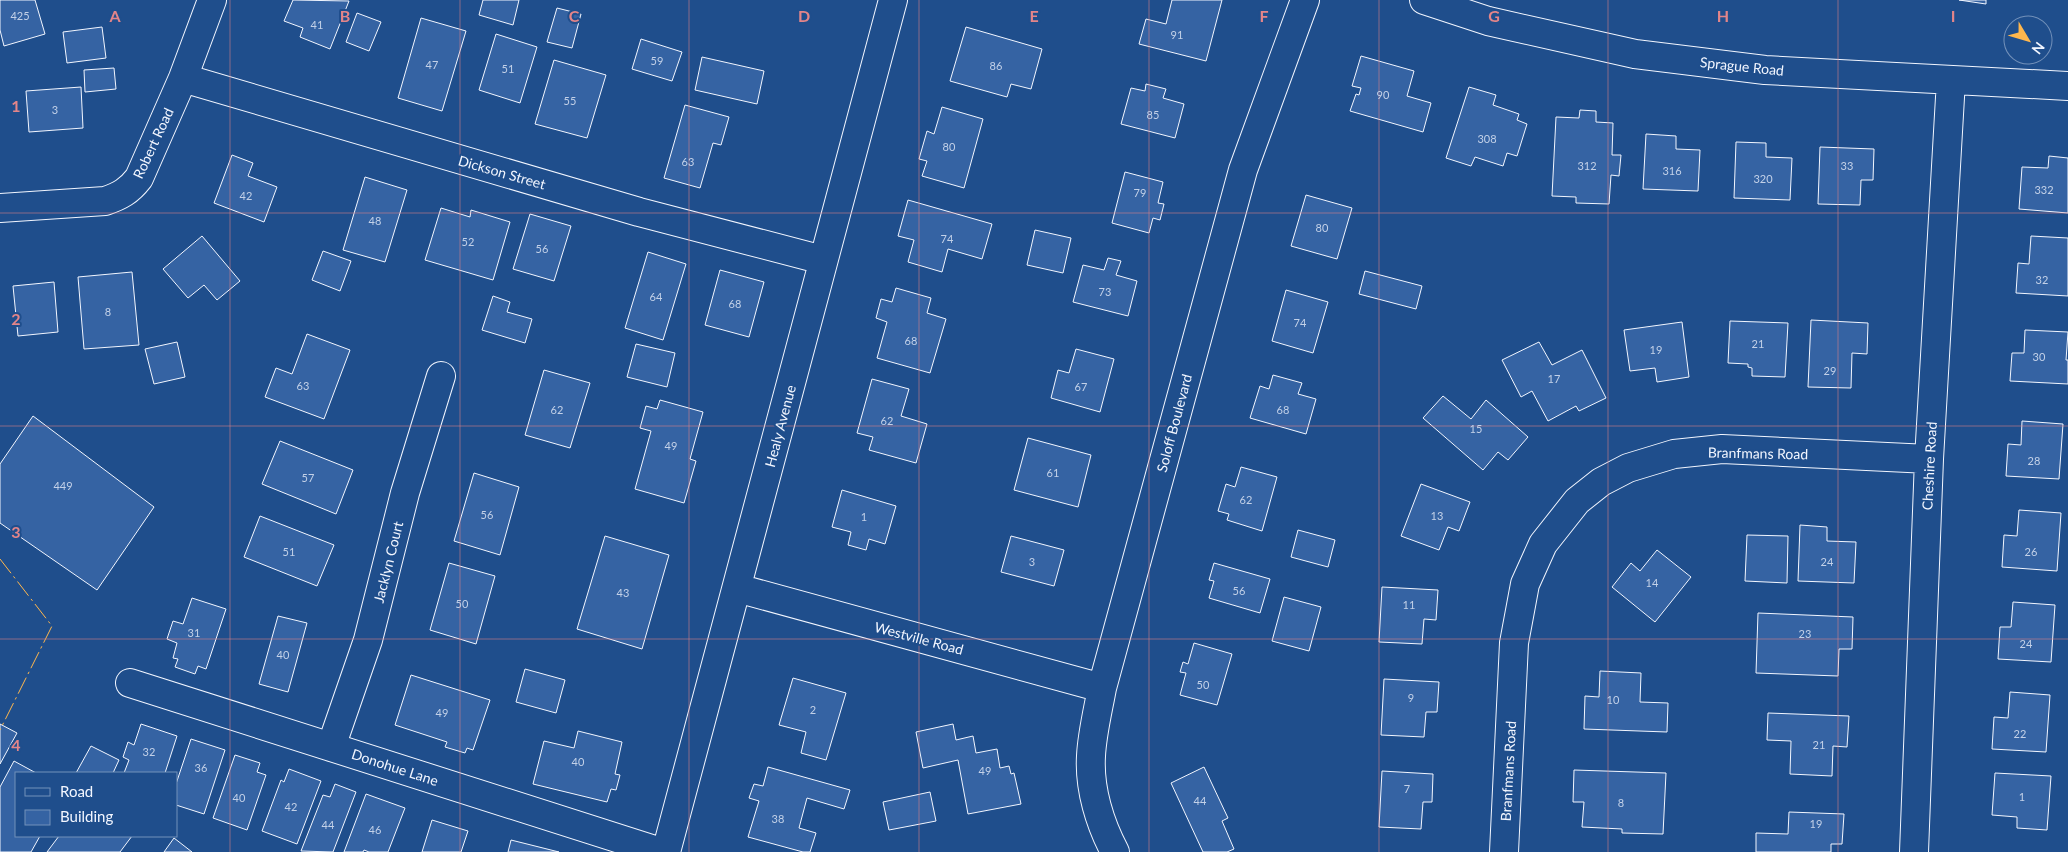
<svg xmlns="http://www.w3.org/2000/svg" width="2068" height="852" font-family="Lato,sans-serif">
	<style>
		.building { fill: #3563a3; stroke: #f2f6ff }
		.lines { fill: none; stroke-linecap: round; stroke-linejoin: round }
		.minor-casing { stroke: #f2f6ff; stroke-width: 30 }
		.minor { stroke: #1f4e8c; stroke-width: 28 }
		.power { stroke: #ffb74d; stroke-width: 1; stroke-dasharray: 18 4 2.5 4; stroke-linecap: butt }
		.grid { fill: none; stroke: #e38589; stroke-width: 1; stroke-opacity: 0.55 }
		.labels { text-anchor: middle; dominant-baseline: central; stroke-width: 4; stroke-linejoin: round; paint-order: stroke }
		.number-label { font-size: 11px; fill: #c3d1e8 }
		.street-label { font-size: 14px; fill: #f2f6ff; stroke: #1f4e8c }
		.grid-label { font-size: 16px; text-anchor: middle; font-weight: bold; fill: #e38589; stroke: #1f4e8c; stroke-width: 4; stroke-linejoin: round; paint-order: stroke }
	</style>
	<rect width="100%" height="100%" fill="#1f4e8c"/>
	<path class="building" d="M 0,0 L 35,0 L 45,34 L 4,46 L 0,30 Z
		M 293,0 L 349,1 L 330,49 L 300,37 L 303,28 L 284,21 Z
		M 483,0 L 519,0 L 513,25 L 479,15 Z
		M 1172,0 L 1222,0 L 1206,61 L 1139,44 L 1146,19 L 1166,24 Z
		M 1959,0 L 1986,0 L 1986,4 Z
		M 557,8 L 581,14 L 572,48 L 547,42 Z
		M 357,13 L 381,22 L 369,51 L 346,42 Z
		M 421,18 L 466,31 L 442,111 L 398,98 Z
		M 102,27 L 106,58 L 67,63 L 63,32 Z
		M 966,27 L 1042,49 L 1031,89 L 1011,84 L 1007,97 L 950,81 Z
		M 496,34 L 537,47 L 520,103 L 479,90 Z
		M 641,39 L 682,52 L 672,81 L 632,69 Z
		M 1361,56 L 1414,71 L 1407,96 L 1431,103 L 1423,132 L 1350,111 L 1356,94 L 1359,95 L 1361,88 L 1352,86 Z
		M 702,57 L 764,71 L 757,104 L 695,90 Z
		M 554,60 L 606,75 L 587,138 L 535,124 Z
		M 114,68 L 116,89 L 85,92 L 84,70 Z
		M 1146,84 L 1166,89 L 1163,98 L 1184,104 L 1175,138 L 1121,124 L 1131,88 L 1145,91 Z
		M 81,87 L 83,128 L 29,132 L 26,91 Z
		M 1469,87 L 1496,95 L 1493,105 L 1519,114 L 1517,120 L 1527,124 L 1517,156 L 1507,153 L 1503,166 L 1475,157 L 1471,166 L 1446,158 Z
		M 685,105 L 729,117 L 721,145 L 713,143 L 700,188 L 664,178 Z
		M 942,107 L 983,119 L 964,188 L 922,176 L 927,161 L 919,159 L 927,131 L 934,134 Z
		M 1580,110 L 1596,111 L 1596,122 L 1613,123 L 1612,155 L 1621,155 L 1619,176 L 1611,175 L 1609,204 L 1576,203 L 1576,197 L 1552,196 L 1556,117 L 1579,118 Z
		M 1646,134 L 1676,136 L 1676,149 L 1700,150 L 1698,191 L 1643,189 Z
		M 1736,142 L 1766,143 L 1766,157 L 1792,158 L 1790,200 L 1734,198 Z
		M 1820,147 L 1874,149 L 1873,180 L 1861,180 L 1860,205 L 1818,204 Z
		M 232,155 L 253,163 L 248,176 L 277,187 L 264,222 L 214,203 Z
		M 2049,156 L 2068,158 L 2068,213 L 2019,209 L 2022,167 L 2048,168 Z
		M 1125,172 L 1163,182 L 1158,203 L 1164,204 L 1160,220 L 1153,218 L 1149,233 L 1112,223 Z
		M 365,177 L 407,190 L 385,262 L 343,250 Z
		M 1306,195 L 1352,208 L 1337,259 L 1291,246 Z
		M 908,200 L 992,224 L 982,259 L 948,249 L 942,272 L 908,262 L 914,240 L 898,236 Z
		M 441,208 L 470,217 L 471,210 L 510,222 L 493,280 L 425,260 Z
		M 530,214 L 571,226 L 554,281 L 513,269 Z
		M 1035,230 L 1071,238 L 1063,273 L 1027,265 Z
		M 202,236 L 240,281 L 217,300 L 204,285 L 188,298 L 163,269 Z
		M 2031,236 L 2068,238 L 2068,296 L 2016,293 L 2018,263 L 2029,264 Z
		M 323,251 L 351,261 L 340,291 L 312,280 Z
		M 648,252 L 686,264 L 663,340 L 625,328 Z
		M 1108,258 L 1121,261 L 1116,275 L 1137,281 L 1128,316 L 1073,302 L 1083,265 L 1104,270 Z
		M 720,270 L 764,282 L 749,337 L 705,325 Z
		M 1365,271 L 1422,286 L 1416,309 L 1359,294 Z
		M 132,272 L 139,345 L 84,349 L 78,277 Z
		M 54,282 L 58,332 L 18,336 L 13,286 Z
		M 896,288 L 931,298 L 927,313 L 946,319 L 930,373 L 877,358 L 887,322 L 876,318 L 881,299 L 892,302 Z
		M 1286,290 L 1328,302 L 1313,353 L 1272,341 Z
		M 493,296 L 510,302 L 507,312 L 532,319 L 525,343 L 482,330 Z
		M 1811,320 L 1868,323 L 1867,354 L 1852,353 L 1851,388 L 1808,387 Z
		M 1730,321 L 1788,323 L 1785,377 L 1752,376 L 1752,368 L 1748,367 L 1748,364 L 1728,363 Z
		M 1682,322 L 1689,377 L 1657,382 L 1655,368 L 1630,371 L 1624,330 Z
		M 2025,330 L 2068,332 L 2066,360 L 2068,360 L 2068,384 L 2010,381 L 2012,353 L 2024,353 Z
		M 307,334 L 350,350 L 324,419 L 265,397 L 276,368 L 292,374 Z
		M 177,342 L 185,377 L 154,384 L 145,349 Z
		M 1539,342 L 1552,365 L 1582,350 L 1606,398 L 1579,411 L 1576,406 L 1548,421 L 1532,391 L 1521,397 L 1502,360 Z
		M 636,344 L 675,353 L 667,387 L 627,377 Z
		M 1076,349 L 1114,359 L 1100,412 L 1051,398 L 1058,370 L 1069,373 Z
		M 544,370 L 590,383 L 570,448 L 525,435 Z
		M 1273,375 L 1302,383 L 1298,394 L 1316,399 L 1306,434 L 1250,418 L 1260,386 L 1269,389 Z
		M 872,379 L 909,389 L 901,416 L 927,424 L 916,463 L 869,450 L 873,437 L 857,433 Z
		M 1443,396 L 1471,419 L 1486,400 L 1528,437 L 1508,460 L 1498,452 L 1483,470 L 1423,418 Z
		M 660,400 L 703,412 L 690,459 L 696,461 L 684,503 L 635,489 L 651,431 L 640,428 L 646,406 L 657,409 Z
		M 33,416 L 154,507 L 97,590 L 0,523 L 0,464 Z
		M 2022,421 L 2063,424 L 2059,479 L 2006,476 L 2008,444 L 2021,445 Z
		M 1028,438 L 1091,455 L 1078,507 L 1014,490 Z
		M 280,441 L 353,470 L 336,514 L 262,484 Z
		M 1241,467 L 1277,477 L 1262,531 L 1227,520 L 1229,514 L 1218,511 L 1226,484 L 1235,487 Z
		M 474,473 L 519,487 L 500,555 L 454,541 Z
		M 1421,484 L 1470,502 L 1459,531 L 1448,527 L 1439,550 L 1401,536 Z
		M 842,490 L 896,506 L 885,544 L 869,539 L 866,550 L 848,545 L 851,532 L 832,527 Z
		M 2019,510 L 2061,513 L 2057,571 L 2002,567 L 2004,535 L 2017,536 Z
		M 260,516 L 334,545 L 317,586 L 244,557 Z
		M 1800,525 L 1827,527 L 1827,541 L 1856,542 L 1854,583 L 1798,581 Z
		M 1298,530 L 1335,540 L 1328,567 L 1291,557 Z
		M 1747,535 L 1788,536 L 1787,583 L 1745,581 Z
		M 605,536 L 669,555 L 642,649 L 577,629 Z
		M 1011,536 L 1064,550 L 1054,586 L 1001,572 Z
		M 1657,550 L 1691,577 L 1655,622 L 1612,587 L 1631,563 L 1640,571 Z
		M 449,563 L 495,576 L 476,644 L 430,630 Z
		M 1214,563 L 1270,579 L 1260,613 L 1209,598 L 1214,581 L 1209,580 Z
		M 1382,587 L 1438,590 L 1436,620 L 1424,619 L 1422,644 L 1379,642 Z
		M 1284,597 L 1321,607 L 1309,651 L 1272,641 Z
		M 192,598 L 226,609 L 206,669 L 198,666 L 195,674 L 175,667 L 178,659 L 173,658 L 177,643 L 167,639 L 173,621 L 183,624 Z
		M 2013,602 L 2055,605 L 2051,662 L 1998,659 L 2000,627 L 2011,627 Z
		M 1758,613 L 1853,617 L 1852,649 L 1839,649 L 1838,676 L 1756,673 Z
		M 278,616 L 307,623 L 288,692 L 259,684 Z
		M 1194,643 L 1232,654 L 1217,705 L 1180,695 L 1186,673 L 1180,672 L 1183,662 L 1188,664 Z
		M 525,669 L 565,680 L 556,713 L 516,702 Z
		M 1600,671 L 1641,673 L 1640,702 L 1668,703 L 1667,732 L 1584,729 L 1585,696 L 1599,697 Z
		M 411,675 L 490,700 L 473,750 L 467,748 L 465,753 L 445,747 L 447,742 L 395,725 Z
		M 793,678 L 846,693 L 826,760 L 801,753 L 806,732 L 779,725 Z
		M 1384,679 L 1439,682 L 1437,712 L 1426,712 L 1424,737 L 1381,735 Z
		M 2010,692 L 2050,695 L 2046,752 L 1992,749 L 1994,717 L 2008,718 Z
		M 1768,713 L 1849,716 L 1847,747 L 1833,746 L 1832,776 L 1790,774 L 1791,741 L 1767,740 Z
		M 0,724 L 17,733 L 0,764 Z
		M 141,724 L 177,736 L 165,773 L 124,773 L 129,760 L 123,757 L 128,742 L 134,745 Z
		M 953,724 L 956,740 L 973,736 L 976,753 L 997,749 L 1000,768 L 1009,766 L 1011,774 L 1014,773 L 1021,804 L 968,814 L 958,760 L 923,768 L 916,732 Z
		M 578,731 L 622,742 L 615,774 L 620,775 L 616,790 L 611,789 L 607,802 L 533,784 L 544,741 L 574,748 Z
		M 191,739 L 225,750 L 204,814 L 176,805 L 176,784 Z
		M 91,746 L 119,760 L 113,773 L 76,773 Z
		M 235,755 L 260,763 L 257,772 L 266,775 L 247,830 L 213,818 Z
		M 14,761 L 36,773 L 16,773 L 16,836 L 40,836 L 31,852 L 0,852 L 0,787 Z
		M 768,767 L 850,790 L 844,809 L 807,798 L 799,828 L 816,833 L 810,852 L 803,852 L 748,837 L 759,801 L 749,798 L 754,784 L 763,786 Z
		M 1204,767 L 1228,818 L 1222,821 L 1234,849 L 1227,852 L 1203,852 L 1171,783 Z
		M 289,769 L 321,781 L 297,844 L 262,831 L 281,780 L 284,782 Z
		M 1574,770 L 1666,773 L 1663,834 L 1622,833 L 1622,829 L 1582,827 L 1584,802 L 1573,802 Z
		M 1382,771 L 1433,774 L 1432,802 L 1423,802 L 1421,829 L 1379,827 Z
		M 1995,773 L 2051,776 L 2047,830 L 2017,828 L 2017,817 L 1992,815 Z
		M 335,784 L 356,792 L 333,852 L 301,851 L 323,795 L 330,797 Z
		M 930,792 L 936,821 L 889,830 L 883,802 Z
		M 366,794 L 405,808 L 388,852 L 369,852 L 364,850 L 363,852 L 344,852 Z
		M 1789,812 L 1844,814 L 1842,844 L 1831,844 L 1831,852 L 1756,852 L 1756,833 L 1788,834 Z
		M 432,820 L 468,831 L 461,852 L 422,852 Z
		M 59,836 L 132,836 L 120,852 L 47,852 Z
		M 174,838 L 192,852 L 164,852 Z
		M 511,840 L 559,852 L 508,852 Z"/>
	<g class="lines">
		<defs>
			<path id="minor" d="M 1424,0 L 1488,21 L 1635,54 L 1765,70 L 2068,86
				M 183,78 L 639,212 L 823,260
				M 0,208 L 105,201 C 120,196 129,191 139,178 L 183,78 L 212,0
				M 737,588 L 1102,688
				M 130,683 L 661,852
				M 331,747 L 368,640 L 405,493 L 441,376
				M 666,852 L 893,0
				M 1115,852 C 1100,824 1089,789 1091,756 C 1092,734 1098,710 1102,688 L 1243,170 L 1305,0
				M 1504,852 L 1514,643 L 1525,584 L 1543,544 L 1577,501 L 1601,482 L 1628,468 L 1674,454 L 1722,449 L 1929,459
				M 1914,852 L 1929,459 L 1951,80"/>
		</defs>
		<use href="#minor" class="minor-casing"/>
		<use href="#minor" class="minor"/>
		<path class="power" d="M 0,559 L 52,626 L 0,730"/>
	</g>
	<path class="grid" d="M 230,0 L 230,852M 460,0 L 460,852M 689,0 L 689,852M 919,0 L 919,852M 1149,0 L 1149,852M 1379,0 L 1379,852M 1608,0 L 1608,852M 1838,0 L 1838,852M 0,213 L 2068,213M 0,426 L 2068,426M 0,639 L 2068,639"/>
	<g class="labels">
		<g class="number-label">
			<text x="20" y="15">425</text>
			<text x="317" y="24">41</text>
			<text x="1177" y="34">91</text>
			<text x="657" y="60">59</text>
			<text x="432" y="64">47</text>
			<text x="996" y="65">86</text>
			<text x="508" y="68">51</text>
			<text x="1383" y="94">90</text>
			<text x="570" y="100">55</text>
			<text x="55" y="109">3</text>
			<text x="1153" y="114">85</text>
			<text x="1487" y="138">308</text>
			<text x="949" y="146">80</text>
			<text x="688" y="161">63</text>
			<text x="1587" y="165">312</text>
			<text x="1847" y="165">33</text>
			<text x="1672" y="170">316</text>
			<text x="1763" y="178">320</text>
			<text x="2044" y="189">332</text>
			<text x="1140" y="192">79</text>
			<text x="246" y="195">42</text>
			<text x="375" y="220">48</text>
			<text x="1322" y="227">80</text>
			<text x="947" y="238">74</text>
			<text x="468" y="241">52</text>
			<text x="542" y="248">56</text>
			<text x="2042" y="279">32</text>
			<text x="1105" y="291">73</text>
			<text x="656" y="296">64</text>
			<text x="735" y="303">68</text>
			<text x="108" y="311">8</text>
			<text x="1300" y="322">74</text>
			<text x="911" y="340">68</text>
			<text x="1758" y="343">21</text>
			<text x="1656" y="349">19</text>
			<text x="2039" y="356">30</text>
			<text x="1830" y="370">29</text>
			<text x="1554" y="378">17</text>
			<text x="303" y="385">63</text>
			<text x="1081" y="386">67</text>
			<text x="557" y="409">62</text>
			<text x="1283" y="409">68</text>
			<text x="887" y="420">62</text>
			<text x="1476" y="428">15</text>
			<text x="671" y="445">49</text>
			<text x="2034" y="460">28</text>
			<text x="1053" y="472">61</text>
			<text x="308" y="477">57</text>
			<text x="63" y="485">449</text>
			<text x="1246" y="499">62</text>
			<text x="487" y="514">56</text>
			<text x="1437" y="515">13</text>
			<text x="864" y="516">1</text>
			<text x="289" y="551">51</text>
			<text x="2031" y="551">26</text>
			<text x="1032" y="561">3</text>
			<text x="1827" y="561">24</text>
			<text x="1652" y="582">14</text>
			<text x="1239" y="590">56</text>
			<text x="623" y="592">43</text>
			<text x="462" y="603">50</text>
			<text x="1409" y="604">11</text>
			<text x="194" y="632">31</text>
			<text x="1805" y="633">23</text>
			<text x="2026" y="643">24</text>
			<text x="283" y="654">40</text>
			<text x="1203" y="684">50</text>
			<text x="1411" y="697">9</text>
			<text x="1613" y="699">10</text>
			<text x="813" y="709">2</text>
			<text x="442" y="712">49</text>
			<text x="2020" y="733">22</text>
			<text x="1819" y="744">21</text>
			<text x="149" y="751">32</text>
			<text x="578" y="761">40</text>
			<text x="201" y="767">36</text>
			<text x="985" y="770">49</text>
			<text x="1407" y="788">7</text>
			<text x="2022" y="796">1</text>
			<text x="239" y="797">40</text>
			<text x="1200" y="800">44</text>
			<text x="1621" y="802">8</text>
			<text x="291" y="806">42</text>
			<text x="778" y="818">38</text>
			<text x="1816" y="823">19</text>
			<text x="328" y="824">44</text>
			<text x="375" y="829">46</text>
		</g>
		<g class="street-label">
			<text transform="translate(1742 66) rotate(6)">Sprague Road</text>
			<text transform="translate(153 143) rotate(-65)">Robert Road</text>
			<text transform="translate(502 172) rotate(16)">Dickson Street</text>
			<text transform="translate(1174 423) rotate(-75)">Soloff Boulevard</text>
			<text transform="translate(780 426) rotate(-75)">Healy Avenue</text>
			<text transform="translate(1758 453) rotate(1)">Branfmans Road</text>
			<text transform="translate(1929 466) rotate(-87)">Cheshire Road</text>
			<text transform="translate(388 562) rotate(-76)">Jacklyn Court</text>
			<text transform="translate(919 638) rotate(15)">Westville Road</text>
			<text transform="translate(395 767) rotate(18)">Donohue Lane</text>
			<text transform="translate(1508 771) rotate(-87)">Branfmans Road</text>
		</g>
	</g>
	<g class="grid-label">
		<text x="115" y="22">A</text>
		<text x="345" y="22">B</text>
		<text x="574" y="22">C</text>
		<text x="804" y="22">D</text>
		<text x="1034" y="22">E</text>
		<text x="1264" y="22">F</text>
		<text x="1494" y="22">G</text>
		<text x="1723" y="22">H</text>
		<text x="1953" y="22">I</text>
		<text x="16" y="112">1</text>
		<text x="16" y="325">2</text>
		<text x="16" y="538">3</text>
		<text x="16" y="751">4</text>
	</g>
	<rect x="15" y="772" width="162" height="65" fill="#1f4e8c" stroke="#7391ba"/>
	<rect x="25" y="788" width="25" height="8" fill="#1f4e8c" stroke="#7391ba"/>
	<text x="60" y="797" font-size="15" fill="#f2f6ff">Road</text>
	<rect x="25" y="810" width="25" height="15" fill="#3563a3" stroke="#7391ba"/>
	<text x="60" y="822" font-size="15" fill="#f2f6ff">Building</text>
	<g transform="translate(2028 40) rotate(128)"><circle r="24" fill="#1f4e8c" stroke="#7391ba"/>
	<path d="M0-4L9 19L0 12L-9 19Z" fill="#ffb74d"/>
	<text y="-8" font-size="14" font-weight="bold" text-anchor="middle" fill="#f2f6ff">N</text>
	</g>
</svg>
